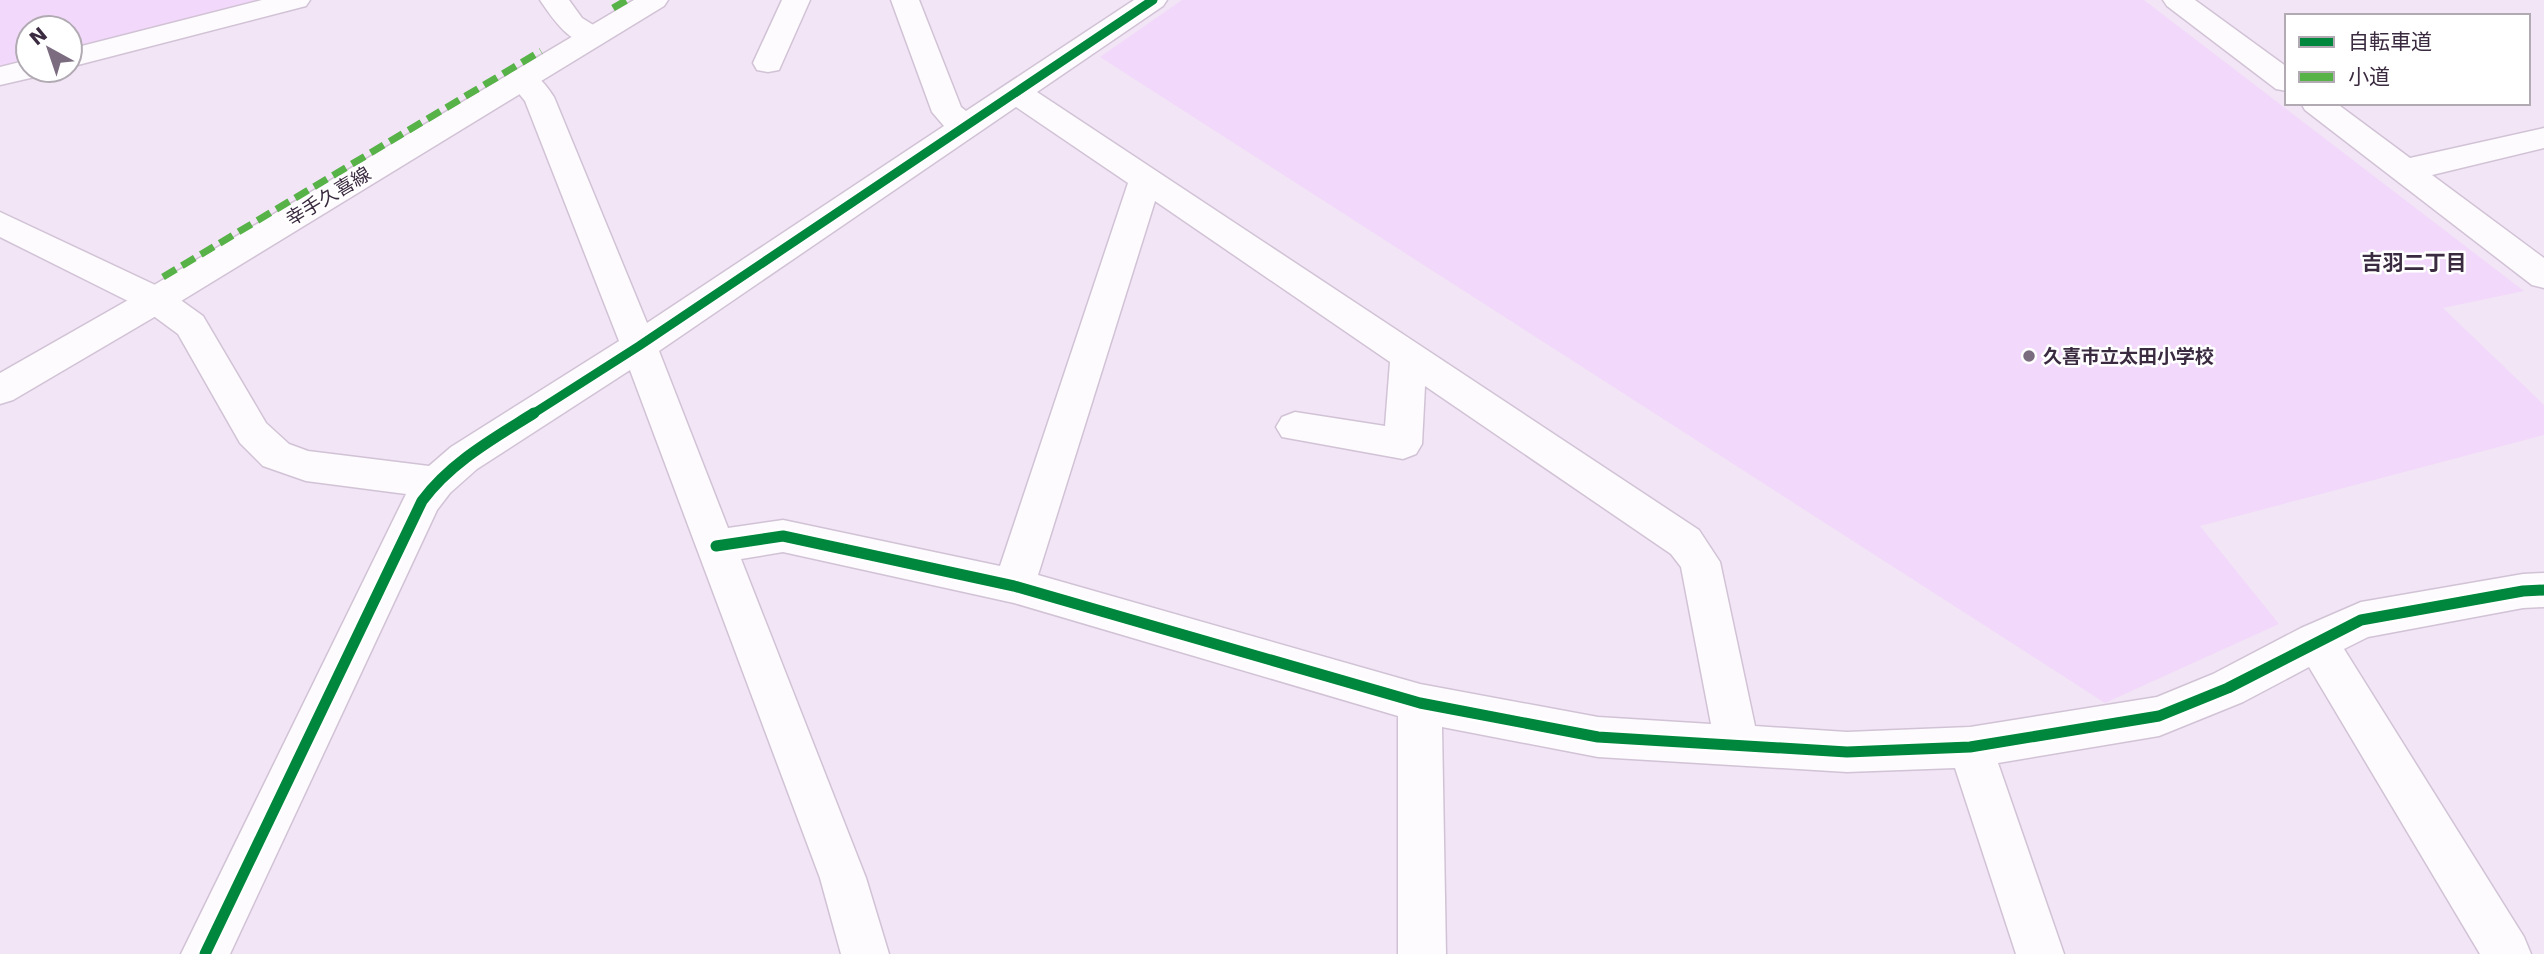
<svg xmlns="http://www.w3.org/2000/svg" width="2544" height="954" font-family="'DejaVu Sans','Noto Sans JP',sans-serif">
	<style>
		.built { fill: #f2d8fa }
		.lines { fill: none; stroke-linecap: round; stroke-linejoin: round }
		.minor-casing { stroke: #d1c3d5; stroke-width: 3 }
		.major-casing { stroke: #d1c3d5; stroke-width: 3 }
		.minor { fill: #fdfbfe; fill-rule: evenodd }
		.major { fill: #fdfbfe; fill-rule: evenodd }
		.quiet { stroke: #57b247; stroke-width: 7; stroke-dasharray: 15 7; stroke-linecap: butt }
		.cycleway-far1-casing { stroke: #fff; stroke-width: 12 }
		.cycleway-casing { stroke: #fff; stroke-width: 16 }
		.cycleway-far1 { stroke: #00873e; stroke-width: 9 }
		.cycleway { stroke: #00873e; stroke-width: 11 }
		.poi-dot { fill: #7b6c80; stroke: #fff; stroke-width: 2.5 }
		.labels { text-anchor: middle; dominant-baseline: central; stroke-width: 5; stroke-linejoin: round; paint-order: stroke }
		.street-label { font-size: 19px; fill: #3b2b40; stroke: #fff }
		.poi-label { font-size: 19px; font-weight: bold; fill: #3b2b40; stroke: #fff; text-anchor: start }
		.neighbourhood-label { font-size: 21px; font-weight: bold; fill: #3b2b40; stroke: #fff }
	</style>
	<rect width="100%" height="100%" fill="#f2e5f6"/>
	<path class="built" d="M 0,0 L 266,0 L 70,50 L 70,28 L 28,28 L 28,61 L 0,68 Z
		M 1182,0 L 2144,0 L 2524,291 L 2443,308 L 2544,405 L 2544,435 L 2200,526 L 2279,624 L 2105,703 L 1100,57 Z"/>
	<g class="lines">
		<defs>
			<path id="minor" d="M 262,0 L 310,0 L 306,6 L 70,67 L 70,49 Z
				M 540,0 L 569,0 L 582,18 L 603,31 L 608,37 L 603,43 C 574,51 555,22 540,0 Z
				M 782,0 L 810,0 L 779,70 L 768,72 L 757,70 L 753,63 Z
				M 891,0 L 919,0 L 961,107 L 966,111 L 1134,0 L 1167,0 L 1163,6 L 1037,92 L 1699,530 L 1720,562 L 1755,726 L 1847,732 L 1970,727 L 2157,697 L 2213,674 L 2301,628 L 2361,602 L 2523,574 L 2544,573 L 2544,607 L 2523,608 L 2368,637 L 2344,649 L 2524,937 L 2531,954 L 2480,954 L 2309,667 L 2243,702 L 2159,736 L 1998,763 L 2064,954 L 2016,954 L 1955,768 L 1847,772 L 1598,757 L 1442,727 L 1446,954 L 1398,954 L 1398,716 L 1014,603 L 783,552 L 741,559 L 866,878 L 889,954 L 841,954 L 820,878 L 630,370 L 477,469 L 450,493 L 437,510 L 230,954 L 181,954 L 406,494 L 306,481 L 263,466 L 240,443 L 178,334 L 144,309 L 0,237 L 0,212 L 168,291 L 203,316 L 266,423 L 289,444 L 308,451 L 429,466 L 451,447 L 619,341 L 525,101 L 507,79 L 511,72 C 532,67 543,80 554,97 L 647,323 L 944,126 L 932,112 ZM 1016,107 L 1128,183 L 1000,566 L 783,520 L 728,528 L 659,351 ZM 1155,201 L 1390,362 L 1385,426 L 1295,412 L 1282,417 L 1276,427 L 1282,437 L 1403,459 L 1416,454 L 1422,444 L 1425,386 L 1671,554 L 1681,567 L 1711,724 L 1598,717 L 1420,684 L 1038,575 Z
				M 2163,0 L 2195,0 L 2287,67 L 2287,91 L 2276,89 L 2167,6 Z
				M 28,60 L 28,70 L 42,70 L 39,76 L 0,85 L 0,67 Z
				M 2301,103 L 2336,103 L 2410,158 L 2544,128 L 2544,148 L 2432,175 L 2544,258 L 2544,288 L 2532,285 L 2305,110 Z"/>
			<path id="major" d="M 634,0 L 668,0 L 664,6 L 168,309 L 13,400 L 0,404 L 0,373 L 144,291 Z"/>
		</defs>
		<use href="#minor" class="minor-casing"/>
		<use href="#major" class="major-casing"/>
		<use href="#minor" class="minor"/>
		<use href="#major" class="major"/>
		<path class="quiet" d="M 613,8 L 627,0
			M 163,277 L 541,51"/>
		<defs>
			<path id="cycleway-far1" d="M 531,415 L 639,346 L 1153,0"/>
			<path id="cycleway" d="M 716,546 L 783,536 L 1014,586 L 1420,703 L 1598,737 L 1847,752 L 1970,747 L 2159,716 L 2228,688 L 2361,620 L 2523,591 L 2544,590
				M 205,954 L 422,501 C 451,462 493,439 534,413"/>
		</defs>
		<use href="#cycleway-far1" class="cycleway-far1-casing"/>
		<use href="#cycleway" class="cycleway-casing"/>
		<use href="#cycleway-far1" class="cycleway-far1"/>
		<use href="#cycleway" class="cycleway"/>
	</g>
	<circle class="poi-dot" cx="2029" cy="356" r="7"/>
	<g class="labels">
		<g class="street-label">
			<text transform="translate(328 196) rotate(-31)">幸手久喜線</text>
		</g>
		<g class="poi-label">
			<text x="2043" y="356">久喜市立太田小学校</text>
		</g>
		<g class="neighbourhood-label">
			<text x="2414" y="263">吉羽二丁目</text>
		</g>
	</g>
	<rect x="2285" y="14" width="245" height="91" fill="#ffffff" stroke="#b1aab3" stroke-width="2"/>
	<rect x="2299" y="37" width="35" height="10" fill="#00873e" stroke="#b1aab3" stroke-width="2"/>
	<text x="2348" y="49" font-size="21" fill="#3b2b40">自転車道</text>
	<rect x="2299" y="72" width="35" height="10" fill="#57b247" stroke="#b1aab3" stroke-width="2"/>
	<text x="2348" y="84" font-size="21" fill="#3b2b40">小道</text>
	<g transform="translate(49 49) rotate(320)"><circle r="33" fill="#ffffff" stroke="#b1aab3" stroke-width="2"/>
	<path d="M0-5L12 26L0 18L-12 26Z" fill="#7b6c80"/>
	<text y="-10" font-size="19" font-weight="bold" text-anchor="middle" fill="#3b2b40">N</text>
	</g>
</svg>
